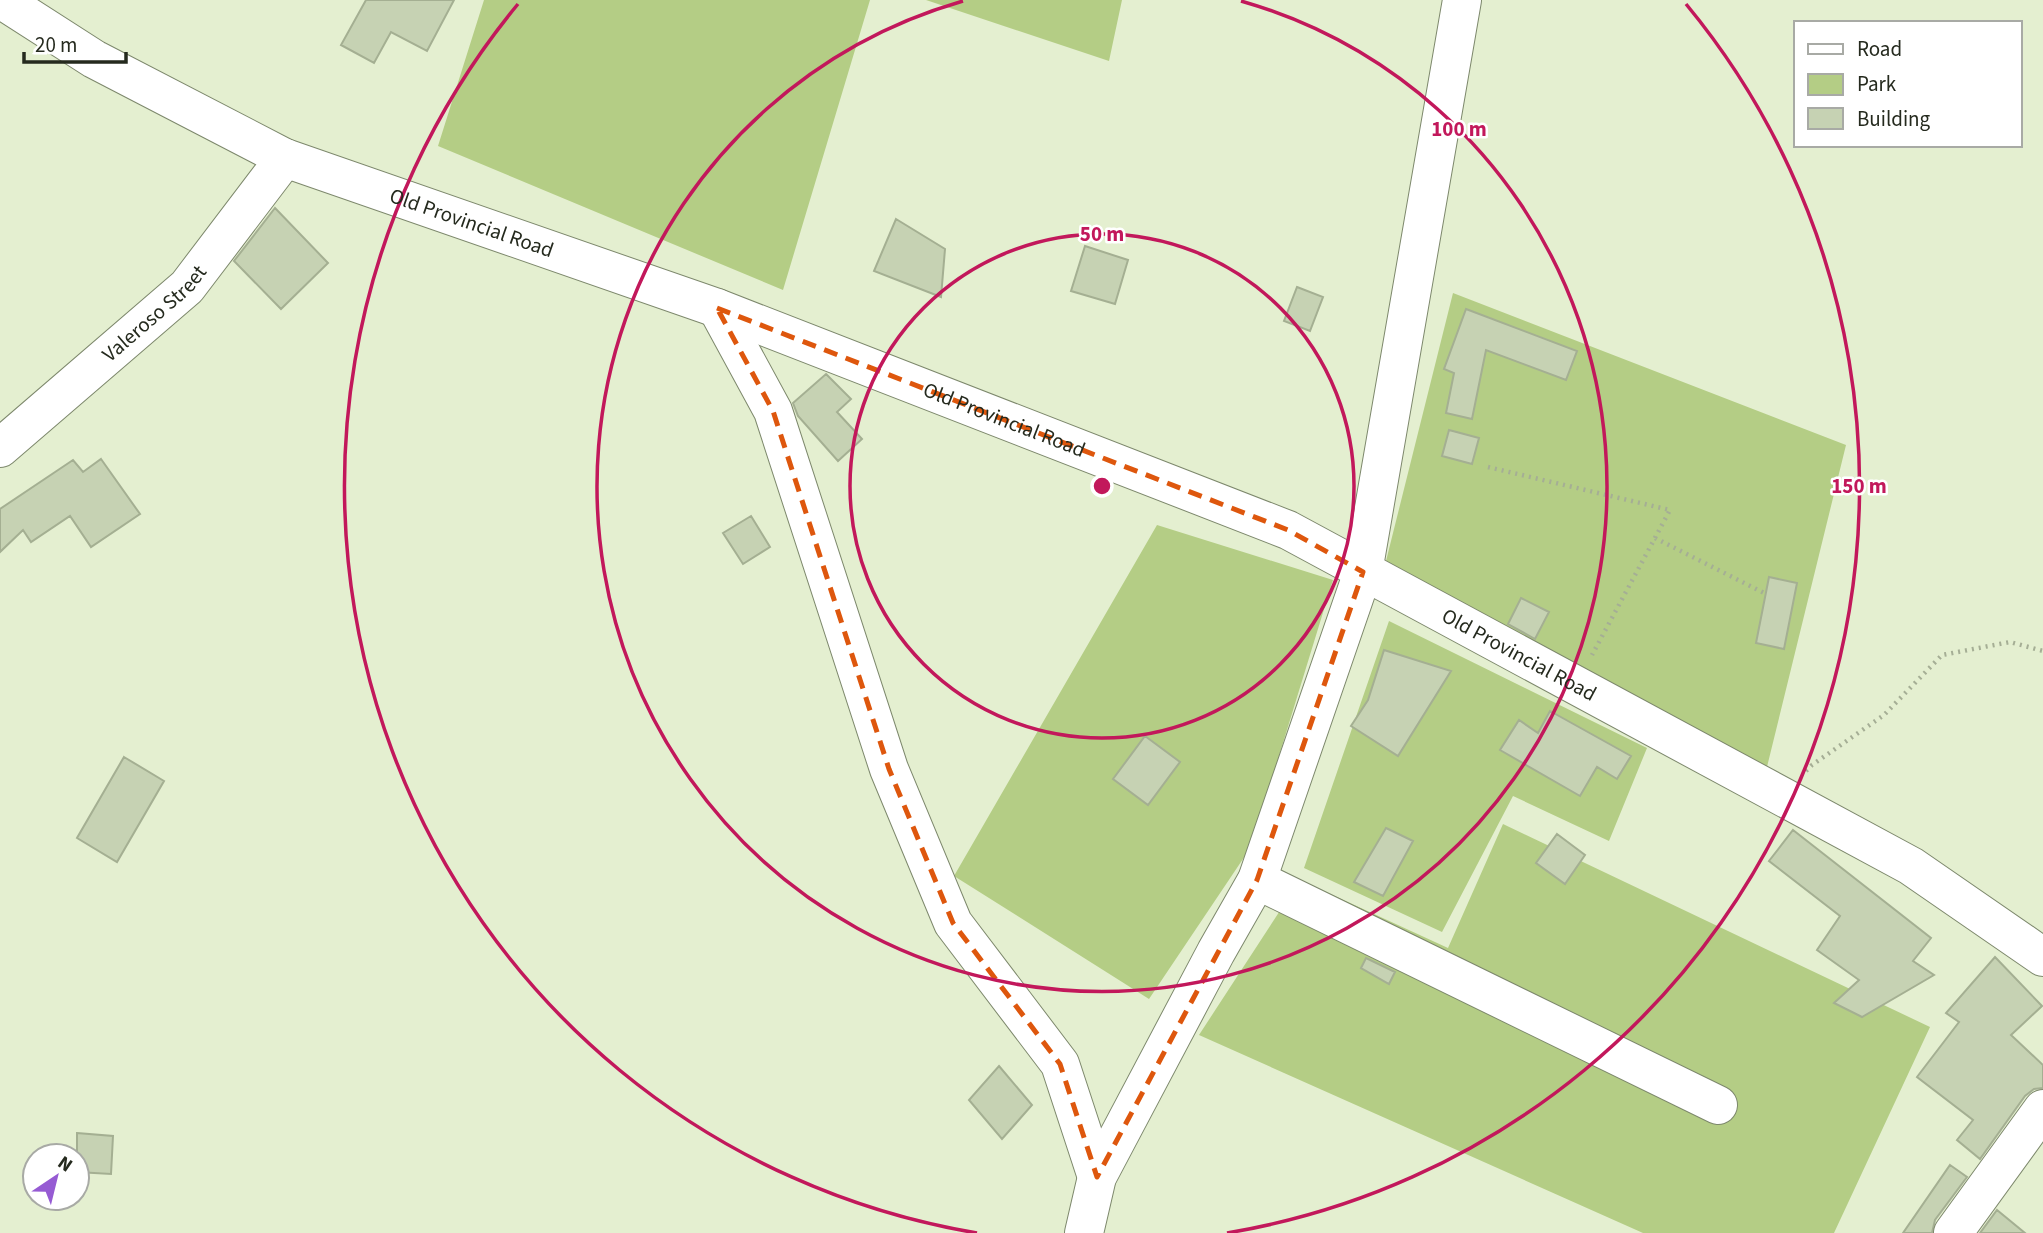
<svg xmlns="http://www.w3.org/2000/svg" width="2043" height="1233" font-family="'Source Sans 3',sans-serif">
	<style>
		.green { fill: #b4cd85 }
		.building { fill: #c6d2b3; stroke: #a4af92; stroke-width: 2 }
		.lines { fill: none; stroke-linecap: round; stroke-linejoin: round }
		.minor-casing { stroke: #7d886c; stroke-width: 40 }
		.major-casing { stroke: #7d886c; stroke-width: 40 }
		.path { stroke: #a5ae95; stroke-width: 4.5; stroke-dasharray: 2 5; stroke-linecap: butt }
		.minor { stroke: #fff; stroke-width: 38 }
		.major { stroke: #fff; stroke-width: 38 }
		.marked { fill: none; stroke: #de570d; stroke-width: 5; stroke-dasharray: 14 9; stroke-linejoin: round }
		.ring { fill: none; stroke: #c2185b; stroke-width: 3.5 }
		.labels { text-anchor: middle; dominant-baseline: central; stroke-width: 5; stroke-linejoin: round; paint-order: stroke }
		.street-label { font-size: 21px; fill: #252a1e; stroke: #fff }
		.centre { fill: #c2185b; stroke: #fff; stroke-width: 3.5 }
		.ring-label { font-size: 21px; text-anchor: middle; font-weight: bold; fill: #c2185b; stroke: #fff; stroke-width: 5; stroke-linejoin: round; paint-order: stroke }
	</style>
	<rect width="100%" height="100%" fill="#e4efd0"/>
	<path class="green" d="M 484,0 L 870,0 L 783,290 L 438,146 Z
		M 926,0 L 1122,0 L 1109,61 Z
		M 1453,293 L 1846,445 L 1766,771 L 1385,565 Z
		M 1157,525 L 1333,580 L 1251,847 L 1149,999 L 954,876 Z
		M 1389,621 L 1647,748 L 1609,841 L 1513,796 L 1442,932 L 1304,868 Z
		M 1503,824 L 1930,1027 L 1834,1233 L 1643,1233 L 1199,1035 L 1300,880 L 1448,948 Z"/>
	<path class="building" d="M 366,0 L 454,0 L 427,51 L 391,32 L 374,63 L 341,45 Z
		M 275,208 L 328,263 L 281,309 L 234,261 Z
		M 896,219 L 945,249 L 941,297 L 874,271 Z
		M 1085,246 L 1128,260 L 1115,304 L 1071,291 Z
		M 1297,287 L 1323,297 L 1310,331 L 1284,321 Z
		M 1466,309 L 1577,351 L 1566,380 L 1486,350 L 1472,419 L 1446,413 L 1454,373 L 1444,369 Z
		M 826,374 L 851,399 L 837,412 L 862,439 L 838,461 L 798,416 L 793,403 Z
		M 1449,430 L 1479,438 L 1472,464 L 1442,456 Z
		M 101,459 L 140,514 L 91,547 L 70,516 L 31,542 L 23,530 L 0,552 L 0,509 L 73,460 L 83,472 Z
		M 751,516 L 770,547 L 743,564 L 723,533 Z
		M 1769,577 L 1797,583 L 1784,649 L 1756,643 Z
		M 1521,598 L 1549,612 L 1535,639 L 1508,624 Z
		M 1384,650 L 1451,671 L 1398,756 L 1351,726 L 1368,700 Z
		M 1550,711 L 1631,756 L 1617,779 L 1597,767 L 1580,796 L 1500,750 L 1519,720 L 1538,733 Z
		M 1145,736 L 1180,762 L 1148,805 L 1113,779 Z
		M 124,757 L 164,781 L 117,862 L 77,838 Z
		M 1386,828 L 1413,841 L 1383,896 L 1354,882 Z
		M 1793,830 L 1931,938 L 1913,961 L 1934,975 L 1862,1017 L 1834,1003 L 1859,980 L 1817,950 L 1840,916 L 1769,861 Z
		M 1557,834 L 1585,855 L 1565,884 L 1536,863 Z
		M 1995,957 L 2042,1006 L 2011,1035 L 2043,1065 L 2043,1088 L 2034,1089 L 2025,1096 L 1980,1159 L 1957,1140 L 1973,1120 L 1917,1077 L 1959,1022 L 1946,1013 Z
		M 1366,958 L 1395,972 L 1389,984 L 1361,968 Z
		M 999,1066 L 1032,1105 L 1002,1139 L 969,1100 Z
		M 77,1133 L 113,1136 L 111,1174 L 77,1172 Z
		M 1950,1165 L 1967,1177 L 1935,1220 L 1932,1233 L 1903,1233 Z
		M 1997,1210 L 2025,1233 L 1980,1233 Z"/>
	<g class="lines">
		<defs>
			<g id="minor">
				<path d="M 717,308 L 773,411 L 889,769 L 953,923 L 1060,1064 L 1097,1177"/>
				<path id="s1" d="M 0,448 L 187,287 L 285,158"/>
				<path d="M 1257,880 L 1718,1105"/>
				<path d="M 1084,1233 L 1097,1177 L 1216,952 L 1257,880 L 1363,572 L 1462,0"/>
				<path d="M 1953,1233 L 2043,1109"/>
			</g>
			<g id="major">
				<path id="s2" d="M 2,0 L 94,59 L 285,158 L 717,308 L 1288,530 L 1911,866 L 2043,957"/>
			</g>
		</defs>
		<use href="#minor" class="minor-casing"/>
		<use href="#major" class="major-casing"/>
		<path class="path" d="M 1488,467 L 1670,510 L 1592,655
			M 1655,538 L 1766,594
			M 1806,771 L 1812,765 L 1884,715 L 1942,655 L 2010,642 L 2043,651"/>
		<use href="#minor" class="minor"/>
		<use href="#major" class="major"/>
	</g>
	<path class="marked" d="M 717,308 L 1288,530 L 1363,572 L 1257,880 L 1097,1177 L 1060,1064 L 953,923 L 889,769 L 773,411 Z"/>
	<g class="ring">
		<circle cx="1102" cy="486" r="252"/>
		<path d="M1241 1A505 505 0 1 1 963 1"/>
		<path d="M977 1233A757 757 0 0 1 518 4M1686 4A757 757 0 0 1 1227 1233"/>
	</g>
	<g class="labels">
		<g class="street-label">
			<text stroke="none"><textPath href="#s2" startOffset="522">Old Provincial Road</textPath></text>
			<text stroke="none"><textPath href="#s1" startOffset="205">Valeroso Street</textPath></text>
			<text stroke="none"><textPath href="#s2" startOffset="1090">Old Provincial Road</textPath></text>
			<text stroke="none"><textPath href="#s2" startOffset="1657">Old Provincial Road</textPath></text>
		</g>
	</g>
	<circle cx="1102" cy="486" r="10" class="centre"/>
	<g class="ring-label">
		<text x="1459" y="136">100 m</text>
		<text x="1102" y="241">50 m</text>
		<text x="1859" y="493">150 m</text>
	</g>
	<rect x="1794" y="21" width="228" height="126" fill="#ffffff" stroke="#a8aaa5" stroke-width="2"/>
	<rect x="1808" y="44" width="35" height="10" fill="#ffffff" stroke="#a8aaa5" stroke-width="2"/>
	<text x="1857" y="56" font-size="21" fill="#252a1e">Road</text>
	<rect x="1808" y="74" width="35" height="21" fill="#b4cd85" stroke="#a8aaa5" stroke-width="2"/>
	<text x="1857" y="91" font-size="21" fill="#252a1e">Park</text>
	<rect x="1808" y="108" width="35" height="21" fill="#c6d2b3" stroke="#a8aaa5" stroke-width="2"/>
	<text x="1857" y="126" font-size="21" fill="#252a1e">Building</text>
	<g transform="translate(56 1177) rotate(35)"><circle r="33" fill="#ffffff" stroke="#a8aaa5" stroke-width="2"/>
	<path d="M0-5L12 26L0 18L-12 26Z" fill="#965bd3"/>
	<text y="-10" font-size="19" font-weight="bold" text-anchor="middle" fill="#252a1e">N</text>
	</g>
	<path d="M24 52v10h102v-10" fill="none" stroke="#252a1e" stroke-width="3.5"/>
	<text x="35" y="52" font-size="21" fill="#252a1e" stroke="#ffffff" stroke-width="5" paint-order="stroke">20 m</text>
</svg>
